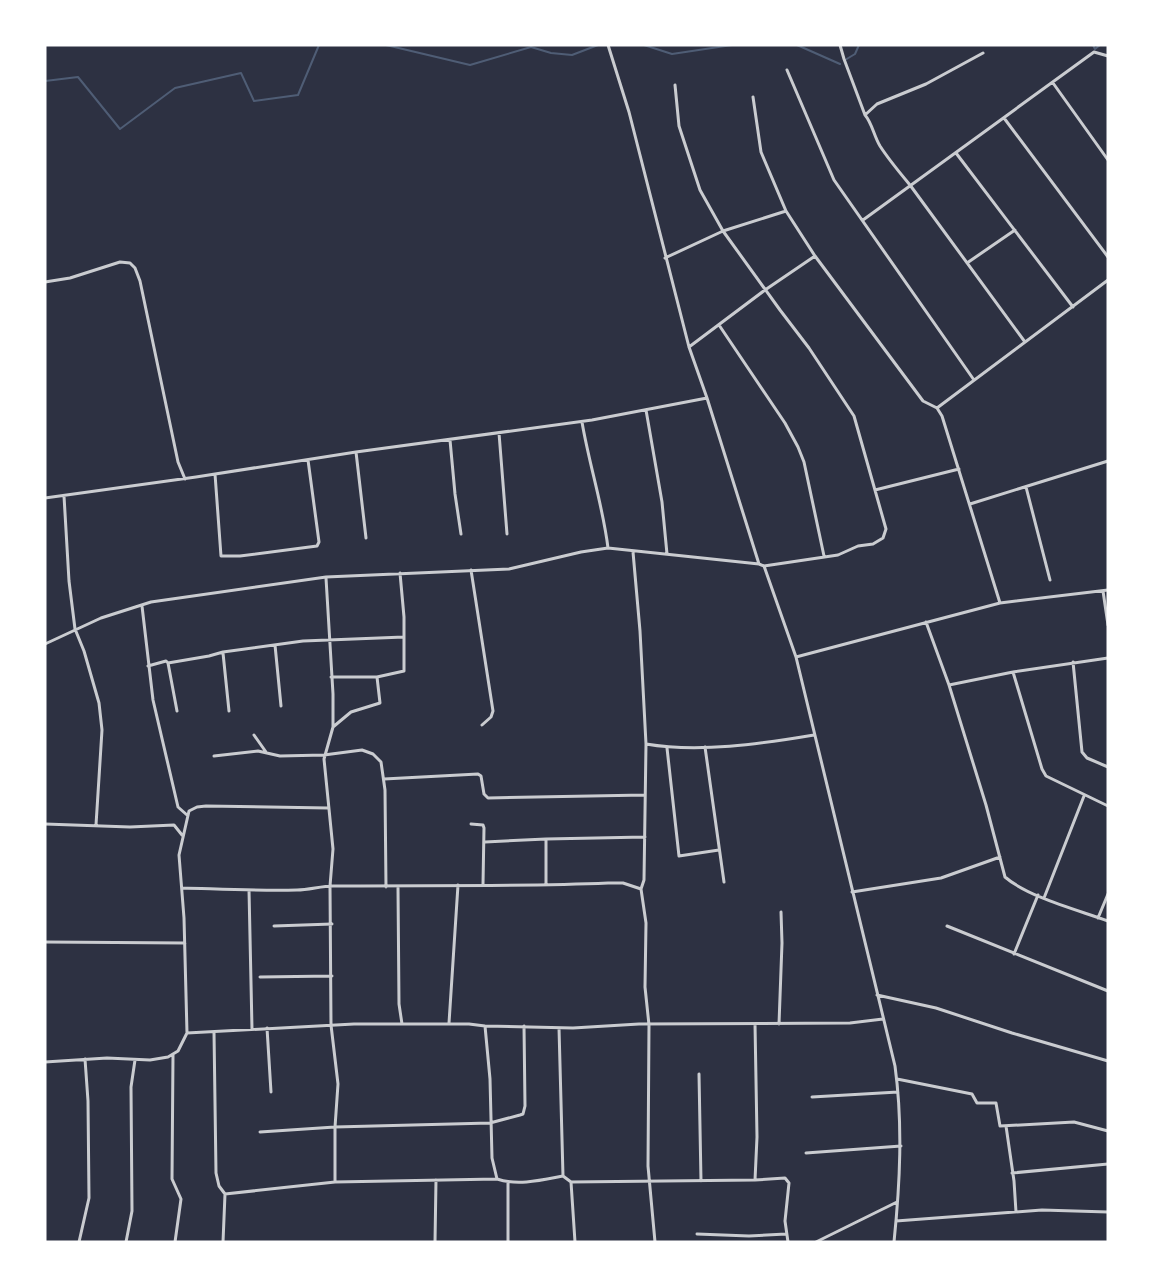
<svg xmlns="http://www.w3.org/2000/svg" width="1153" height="1287" font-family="'Work Sans',sans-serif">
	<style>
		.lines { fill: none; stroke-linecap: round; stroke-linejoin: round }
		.stream { stroke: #4f5d75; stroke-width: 2 }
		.minor { stroke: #caccd0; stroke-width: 3 }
	</style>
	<rect width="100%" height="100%" fill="#2d3142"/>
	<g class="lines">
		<path class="stream" d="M 386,45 L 470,65 L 531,47 L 551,53 L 572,55 L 598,45
			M 629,45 L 644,45 L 672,54 L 732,45
			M 797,45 L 840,64
			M 1093,45 L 1095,49 L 1100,45
			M 845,60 L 855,54 L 859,45
			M 45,81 L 78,77 L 120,129 L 175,88 L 241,73 L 254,101 L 298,95 L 319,45"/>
		<path class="minor" d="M 608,45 L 629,112 L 689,347 L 707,398 L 759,564 L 764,566 L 796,657 L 895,1066 C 903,1125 900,1183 894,1242
			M 840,45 L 844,59 L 865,115
			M 983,53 L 926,84 L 877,104 L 865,115 C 872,123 874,136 880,146 C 889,160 900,173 910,185 L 1025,342
			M 787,70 L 834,180 L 974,380
			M 1053,83 L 1108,160
			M 675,85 L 679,126 L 700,190 L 723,231 L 780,310 L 809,348 L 854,416 L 886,529 L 883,538 L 873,544 L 858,546 L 838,555 L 764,566
			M 753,97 L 761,152 L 786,211 L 815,256 L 923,401 L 937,408
			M 1004,118 L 1108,257
			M 956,153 L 1073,307
			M 863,220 L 1094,52 L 1108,56
			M 665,258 L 723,231 L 786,211
			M 967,263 L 1015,230
			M 45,282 L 70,278 L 120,262 L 130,263 L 135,268 L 140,281 L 178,462 L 185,479
			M 719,325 L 785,423 L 798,447 L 804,462 L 824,556
			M 689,347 L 765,290 L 815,256
			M 646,410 L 662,502 L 667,554
			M 582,422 C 589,464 603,506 608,548
			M 499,433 L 507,534
			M 450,440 L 455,494 L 461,534
			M 356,452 L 366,538
			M 215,474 L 221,556 L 240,556 L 317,546 L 319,542 L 308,460
			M 1026,487 L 1050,580
			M 875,490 L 959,469
			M 64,496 L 69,581 L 75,629 L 84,651 L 99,703 L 102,730 L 96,825
			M 45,498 L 196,477 L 356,452 L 592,420 L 707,398
			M 970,504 L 1108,461
			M 633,552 L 640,631 L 646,744 L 644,880 L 641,889 L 646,923 L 645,987 L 649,1025 L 648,1166 L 655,1242
			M 471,570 L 493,711 L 491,717 L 482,725
			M 326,578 L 333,694 L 333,727 L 324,759 L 333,849 L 330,886 L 331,1025 L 338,1084 L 335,1127 L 335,1182
			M 1103,591 L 1108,625
			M 1000,603 L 942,416 L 937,408 L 1108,280
			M 142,606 L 153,700 L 178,807 L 187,815
			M 926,622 L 949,685 L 986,805 L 1005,877 C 1028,897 1078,910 1108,921
			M 45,644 L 101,618 L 151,602 L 326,577 L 509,569 L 581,552 L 608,548 L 759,564
			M 275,645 L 281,706
			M 223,653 L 229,711
			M 796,657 L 1000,603 L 1108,590
			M 1073,662 L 1082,752 L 1087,758 L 1108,767
			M 168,663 L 177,711
			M 148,666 L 166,661 L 168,663 L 209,656 L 223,652 L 303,641 L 404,637
			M 1013,672 L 1042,769 L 1046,776 L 1108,806
			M 331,677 L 377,677 L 404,671 L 404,617 L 400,573
			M 949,685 L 1013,672 L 1108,658
			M 333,727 L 351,712 L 380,703 L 377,677
			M 254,735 L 266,752
			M 646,744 C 698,753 761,744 814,735
			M 705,747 L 724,882
			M 667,748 L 679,856 L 719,850
			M 214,756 L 258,751 L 280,756 L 324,755 L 362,750 L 373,754 L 381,762 L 385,790 L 386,887
			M 384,779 L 478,774 L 481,776 L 484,794 L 488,798 L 645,795
			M 45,824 L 130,827 L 174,825 L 182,835
			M 471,824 L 483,825 L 484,828 L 483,884
			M 485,842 L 546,839
			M 546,885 L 546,839 L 645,837
			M 182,888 C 220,889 258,891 297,890 C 309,890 321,886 333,886 C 425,885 516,887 608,883 L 623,883 L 641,889
			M 398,888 L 399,1004 L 402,1024
			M 249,890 L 252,1029
			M 852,892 L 941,878 L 1000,857
			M 1044,898 L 1084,796
			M 1098,918 L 1108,894
			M 274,926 L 332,924
			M 947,926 L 1108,991
			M 45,942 L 185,943
			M 1014,954 L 1038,895
			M 260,977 L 332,976
			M 877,995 L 936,1008 L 1012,1033 L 1108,1061
			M 449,1023 L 458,885
			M 779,1024 L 782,943 L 781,912
			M 485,1026 L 490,1079 L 492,1158 L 497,1179
			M 267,1028 L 271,1092
			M 559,1028 L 563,1176
			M 214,1032 L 216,1173 L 219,1186 L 225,1194 L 335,1182 L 497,1179 C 518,1186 542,1180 563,1176 L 571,1182 L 755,1180 L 757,1137 L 755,1024
			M 187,1033 L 354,1024 L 469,1024 L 485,1026 L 573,1028 L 639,1024 L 850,1023 L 883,1019
			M 173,1055 L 172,1179 L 181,1199 L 175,1242
			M 45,1062 L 107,1058 L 150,1060 L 168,1057 L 178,1051 L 187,1033 L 184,918 L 179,855 L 189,811 L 197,807 L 206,806 L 328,808
			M 699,1074 L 701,1181
			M 897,1079 L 972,1094 L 977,1103 L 996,1103 L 1000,1126 L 1074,1122 L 1108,1131
			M 812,1097 L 898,1092
			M 1006,1126 L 1014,1181 L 1016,1212
			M 260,1132 L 335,1127 L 490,1123 L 520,1115 L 523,1114 L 525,1106 L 524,1026
			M 806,1153 L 901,1146
			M 1012,1173 L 1108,1164
			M 755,1180 L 785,1178 L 789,1183 L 785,1221 L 788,1242
			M 571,1182 L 575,1242
			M 508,1183 L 508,1242
			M 896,1221 L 1042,1210 L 1108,1212
			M 697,1234 L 749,1236 L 786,1234
			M 79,1242 L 89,1198 L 88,1101 L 85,1059
			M 126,1242 L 132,1211 L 131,1087 L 135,1060
			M 223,1242 L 225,1194
			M 435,1242 L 436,1180
			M 816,1242 L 897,1202"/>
	</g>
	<rect width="1153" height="1287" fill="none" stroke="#ffffff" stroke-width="93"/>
</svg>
